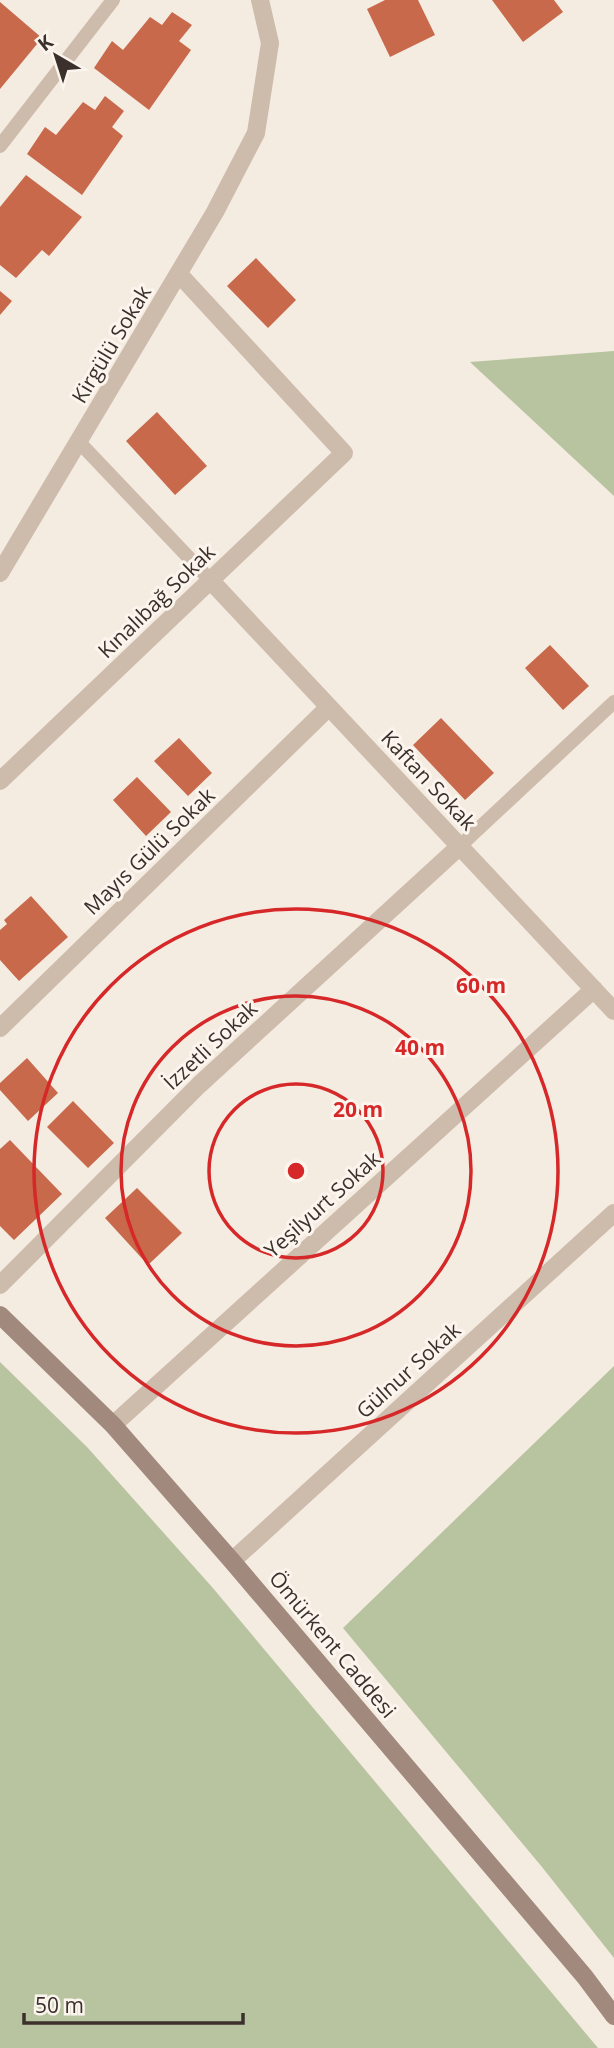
<svg xmlns="http://www.w3.org/2000/svg" width="614" height="2048" font-family="'Open Sans',sans-serif">
	<style>
		.green { fill: #b8c4a0 }
		.building { fill: #c8694b }
		.lines { fill: none; stroke-linecap: round; stroke-linejoin: round }
		.lane { stroke: #cdbbac; stroke-width: 14 }
		.street { stroke: #cdbbac; stroke-width: 18 }
		.secondary { stroke: #a18a7d; stroke-width: 18 }
		.ring { fill: none; stroke: #d62828; stroke-width: 3.5 }
		.labels { text-anchor: middle; dominant-baseline: central; stroke-width: 6; stroke-linejoin: round; paint-order: stroke }
		.street-label { font-size: 21px; fill: #3b302b; stroke: #fbf5ee }
		.centre { fill: #d62828; stroke: #fbf5ee; stroke-width: 3.5 }
		.ring-label { font-size: 21px; text-anchor: middle; font-weight: bold; fill: #d62828; stroke: #fbf5ee; stroke-width: 6; stroke-linejoin: round; paint-order: stroke }
	</style>
	<rect width="100%" height="100%" fill="#f4ebe1"/>
	<path class="green" d="M 614,351 L 614,496 L 470,362 Z
		M 0,1362 L 87,1447 L 212,1587 L 598,2048 L 0,2048 Z
		M 614,1366 L 614,1958 L 542,1867 L 343,1628 Z"/>
	<path class="building" d="M 385,0 L 418,0 L 435,35 L 390,57 L 367,9 Z
		M 492,0 L 554,0 L 563,12 L 523,42 Z
		M 0,2 L 42,38 L 0,89 Z
		M 172,12 L 192,25 L 179,41 L 191,50 L 149,110 L 94,68 L 112,41 L 123,50 L 150,17 L 162,25 Z
		M 105,96 L 124,111 L 112,127 L 123,136 L 82,195 L 27,154 L 45,127 L 56,135 L 83,102 L 95,110 Z
		M 26,175 L 82,217 L 49,256 L 42,250 L 16,278 L 0,265 L 0,207 Z
		M 256,258 L 296,300 L 268,328 L 227,286 Z
		M 0,291 L 12,301 L 0,315 Z
		M 157,412 L 207,466 L 175,495 L 126,441 Z
		M 550,645 L 589,686 L 563,710 L 525,668 Z
		M 441,718 L 494,773 L 465,800 L 413,745 Z
		M 179,738 L 212,773 L 188,796 L 154,761 Z
		M 137,777 L 171,812 L 146,836 L 113,800 Z
		M 31,896 L 68,937 L 19,981 L 0,960 L 0,930 L 7,924 L 4,920 Z
		M 27,1058 L 58,1093 L 28,1121 L 0,1090 L 0,1083 Z
		M 73,1101 L 114,1143 L 88,1168 L 47,1127 Z
		M 10,1140 L 62,1194 L 14,1240 L 0,1226 L 0,1149 Z
		M 137,1188 L 182,1233 L 148,1265 L 105,1218 Z"/>
	<g class="lines">
		<path class="lane" d="M 0,146 L 113,0
			M 79,442 L 211,581
			M 460,846 L 614,702"/>
		<path class="street" d="M 0,573 L 215,212 L 256,133 L 270,43 L 260,0
			M 211,581 L 614,1011
			M 0,781 L 344,453 L 179,274
			M 0,1028 L 329,707
			M 0,1285 L 199,1085 L 460,846
			M 113,1425 L 594,989
			M 232,1561 L 614,1213"/>
		<path class="secondary" d="M 0,1315 L 113,1425 L 232,1561 L 585,1977 L 614,2016"/>
	</g>
	<g class="ring">
		<circle cx="296" cy="1171" r="87"/>
		<circle cx="296" cy="1171" r="175"/>
		<circle cx="296" cy="1171" r="262"/>
	</g>
	<g class="labels">
		<g class="street-label">
			<text transform="translate(111 344) rotate(-59)">Kirgülü Sokak</text>
			<text transform="translate(156 601) rotate(-44)">Kınalıbağ Sokak</text>
			<text transform="translate(429 780) rotate(47)">Kaftan Sokak</text>
			<text transform="translate(149 851) rotate(-44)">Mayıs Gülü Sokak</text>
			<text transform="translate(210 1045) rotate(-43)">İzzetli Sokak</text>
			<text transform="translate(322 1204) rotate(-42)">Yeşilyurt Sokak</text>
			<text transform="translate(408 1370) rotate(-42)">Gülnur Sokak</text>
			<text transform="translate(333 1644) rotate(50)">Ömürkent Caddesi</text>
		</g>
	</g>
	<circle cx="296" cy="1171" r="10" class="centre"/>
	<g class="ring-label">
		<text x="481" y="993">60 m</text>
		<text x="420" y="1055">40 m</text>
		<text x="358" y="1117">20 m</text>
	</g>
	<g transform="translate(56 56) rotate(321)" stroke="#fbf5ee" stroke-width="5" paint-order="stroke">
	<path d="M0-5L12 26L0 18L-12 26Z" fill="#3b302b"/>
	<text y="-10" font-size="19" font-weight="bold" text-anchor="middle" fill="#3b302b">K</text>
	</g>
	<path d="M24 2013v10h219v-10" fill="none" stroke="#3b302b" stroke-width="3.5"/>
	<text x="35" y="2013" font-size="21" fill="#3b302b" stroke="#fbf5ee" stroke-width="5" paint-order="stroke">50 m</text>
</svg>
